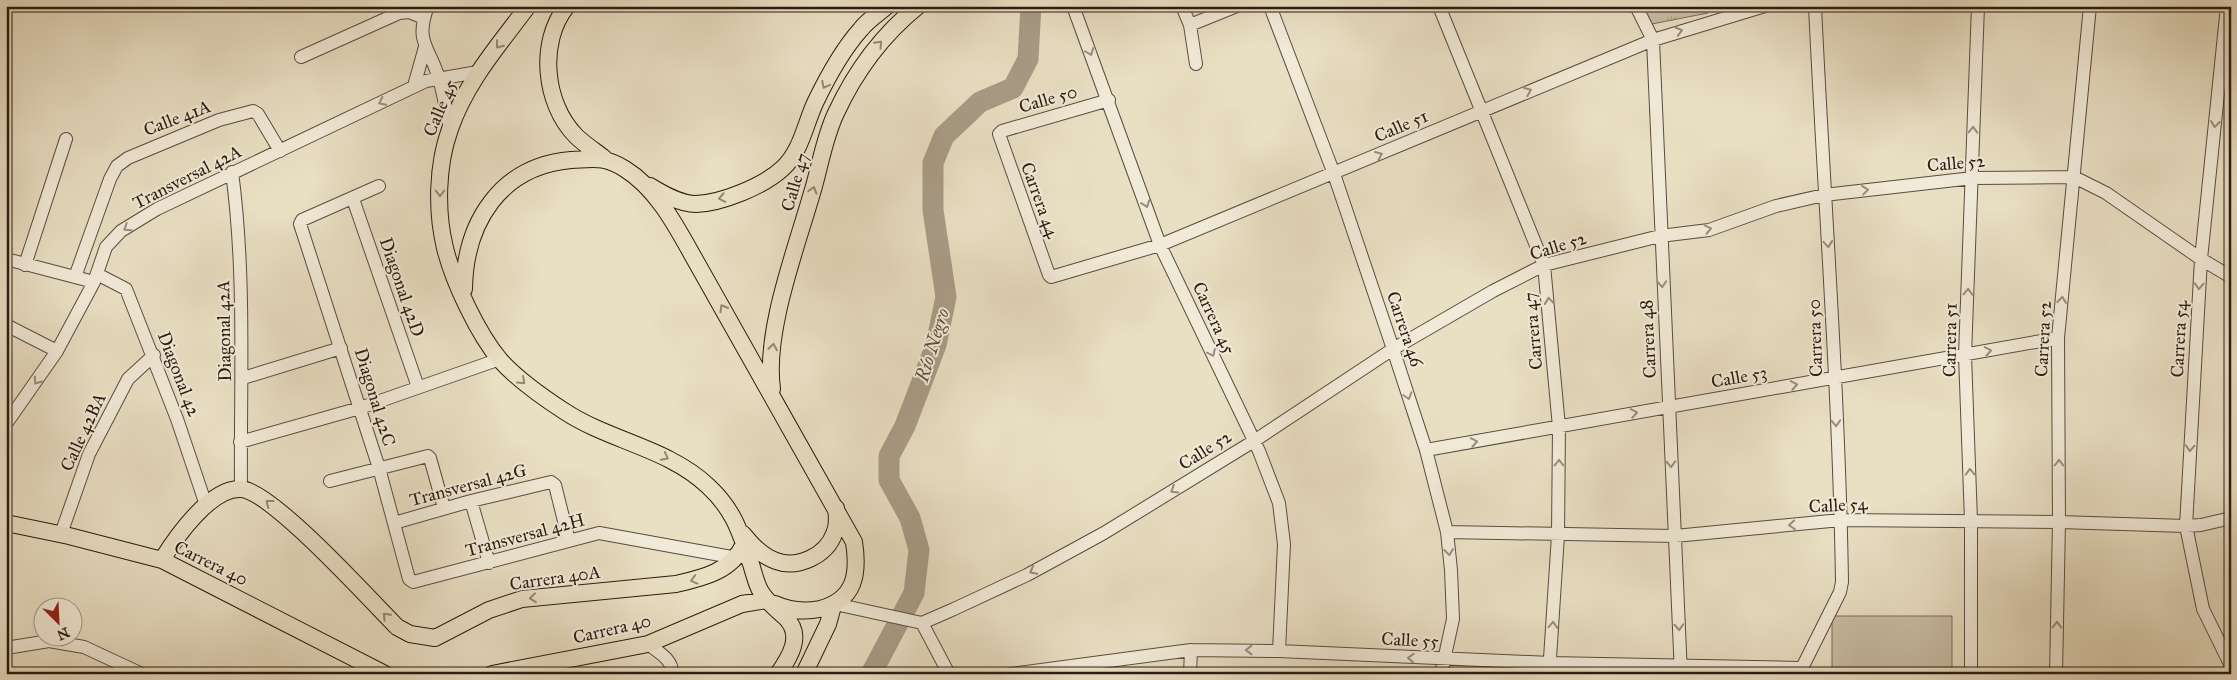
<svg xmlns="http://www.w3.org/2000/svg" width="2237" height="680" font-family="'IM FELL Great Primer',serif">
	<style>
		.grass { fill: #c9bea5; stroke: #7a6c5b }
		.park { fill: url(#park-tufts); stroke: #7a6c5b }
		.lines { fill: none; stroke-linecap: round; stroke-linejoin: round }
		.river { stroke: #a89c86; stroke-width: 21 }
		.minor-casing { stroke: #5a4c3e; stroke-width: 14 }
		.major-casing { stroke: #2b1b11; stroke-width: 18 }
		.minor { stroke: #f1ead8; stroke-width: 12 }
		.major { stroke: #e9dfc3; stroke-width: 16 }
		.oneway { stroke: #988d7e }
		.oneway2 { stroke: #948773 }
		.labels { text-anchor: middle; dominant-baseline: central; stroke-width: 4; stroke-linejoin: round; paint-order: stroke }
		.street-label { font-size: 18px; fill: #2b1b11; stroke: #f1ead8 }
		.water-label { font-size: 19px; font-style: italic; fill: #5d4f40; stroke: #f1ead8 }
	</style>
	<defs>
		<pattern id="park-tufts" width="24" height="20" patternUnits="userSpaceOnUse" patternTransform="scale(1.25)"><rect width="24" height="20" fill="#c9bea5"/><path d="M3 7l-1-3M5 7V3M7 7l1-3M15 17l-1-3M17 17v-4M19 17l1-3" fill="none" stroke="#ada38d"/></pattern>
	</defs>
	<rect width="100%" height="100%" fill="#e9dfc3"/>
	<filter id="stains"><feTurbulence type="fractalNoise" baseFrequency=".004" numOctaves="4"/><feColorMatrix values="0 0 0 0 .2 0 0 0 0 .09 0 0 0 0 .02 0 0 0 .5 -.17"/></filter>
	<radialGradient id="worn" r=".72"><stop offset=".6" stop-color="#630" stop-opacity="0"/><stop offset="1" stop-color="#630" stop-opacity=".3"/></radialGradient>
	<path class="grass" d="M 1832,616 L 1952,616 L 1952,674 L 1832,674 Z"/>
	<path class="park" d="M 1643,6 L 1707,6 L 1708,13 L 1652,24 L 1646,17 Z"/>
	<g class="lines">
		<path class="river" d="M 871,674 L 914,593 L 919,550 L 910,518 L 889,480 L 889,456 L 905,426 L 936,345 L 946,297 L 933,210 L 933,163 L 944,136 L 980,102 L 1013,88 L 1028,59 L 1031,6"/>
		<defs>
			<path id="minor" d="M 428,6 C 414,43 430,47 439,79 C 444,95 446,112 450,129
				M 1073,6 L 1160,245 L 1259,451 L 1279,503 L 1284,544 L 1279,651
				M 1182,6 L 1190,25 L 1196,64
				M 1270,6 L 1334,174 L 1393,349 L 1426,450 L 1447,532 L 1451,570 L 1453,619 L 1441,674
				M 1439,6 L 1544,265 L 1559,427 L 1558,535 L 1549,674
				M 1636,6 L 1653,40 L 1681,674
				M 2227,6 L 2201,259 L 2186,526 L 2203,609 L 2231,666
				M 1190,25 L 1237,6
				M 301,57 L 399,13 L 409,12 L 424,18
				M 414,86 L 425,47
				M 1109,100 L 1002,131 L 999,134 L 1049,275 L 1051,277 L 1160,245 L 1653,40 L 1765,6
				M 232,172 C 246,277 240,383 241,489
				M 379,186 L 302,220 L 300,224 L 379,468 L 409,579 L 413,582 L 599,533 L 737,558
				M 353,199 L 418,387
				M 6,259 L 94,282
				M 25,265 L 66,139
				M 97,274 L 126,289 L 177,419 L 206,505
				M 75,277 L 110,179 L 117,166 L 128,158 L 219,120 L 253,111 L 258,114 L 280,151
				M 6,325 L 57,351
				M 243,378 L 341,348
				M 6,424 L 57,351 L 94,282 L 106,247 L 121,231 L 157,209 L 426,81 L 478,72
				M 240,442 L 360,408 L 500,359
				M 1426,450 L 2058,338
				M 330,481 L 428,456 L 430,458 L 444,508
				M 471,501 L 489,563
				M 394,523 L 471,501 L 551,482 L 555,485 L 569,541
				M 1447,532 L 1675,536 L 1841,520 L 2059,522 L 2186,526 L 2201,525 L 2231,518
				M 61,534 L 89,454 L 128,379 L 154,355
				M 835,604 L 922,623 L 954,609 L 1027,575 L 1104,533 L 1254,441 L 1393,349 L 1493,291 L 1544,265 L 1660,236 L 1709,230 L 1776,206 L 1824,195 L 1973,178 L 2074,177 L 2106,193 L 2201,259 L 2231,277
				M 922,623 L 949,674
				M 648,644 C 658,652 673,659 672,674
				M 6,648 L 49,641 L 84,647 L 142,674
				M 1011,674 L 1191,650 L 1279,651 L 1550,663 L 1800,668 L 1803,666 L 1840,592 L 1842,582 C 1839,390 1824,198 1815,6
				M 1190,674 L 1191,650
				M 1971,674 L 1971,521 L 1965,355 L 1978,6
				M 2056,674 L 2059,522 L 2058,338 L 2090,6"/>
			<path id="major" d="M 528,6 C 499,45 466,82 450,129 C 437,165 436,211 445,248 C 453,281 478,334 500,360 C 518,380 541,396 564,411 C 609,441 668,448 708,486 C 734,510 740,532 751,564 C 754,573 756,584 761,592 C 767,602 776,609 785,617 C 804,635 790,657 778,674
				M 567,6 C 538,41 544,104 576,136 C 584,144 595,151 604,158
				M 650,186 C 663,194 680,204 696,204 C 722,203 764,186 783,168 C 801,151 805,125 815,103 C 827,78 842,50 861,29 C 868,20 879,13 887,6
				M 464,289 C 465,223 500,166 571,160 C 595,159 604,156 625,169 C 657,189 676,226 694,258 L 854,542 C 859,574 855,600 820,609 C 804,612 790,611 775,604
				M 772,389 C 764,332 796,249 812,193 C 820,167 824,138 836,113 C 855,72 882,35 918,6
				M 6,523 L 69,536 L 162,560 L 385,674
				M 743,534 C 753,546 762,556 776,561 C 797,569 826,556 834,534 C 838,525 837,517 836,508
				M 162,560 C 176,537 211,487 241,489 C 272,491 371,601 397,627 L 410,634 L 435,638 L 489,610 L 522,599 L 676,584 C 703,578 732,571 744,544
				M 492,674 L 648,644 L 742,604 L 766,600
				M 804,674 L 828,624 L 833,606"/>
		</defs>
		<use href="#minor" class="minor-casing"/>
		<use href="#major" class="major-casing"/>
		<use href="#minor" class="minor"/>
		<use href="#major" class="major"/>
	</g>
	<defs><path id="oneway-chevron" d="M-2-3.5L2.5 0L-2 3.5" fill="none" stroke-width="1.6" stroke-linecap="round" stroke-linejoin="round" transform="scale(1.25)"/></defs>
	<g class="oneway">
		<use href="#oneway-chevron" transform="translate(1679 31) rotate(-16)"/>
		<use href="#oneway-chevron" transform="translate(1090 52) rotate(69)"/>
		<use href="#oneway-chevron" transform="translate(1528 91) rotate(-23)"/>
		<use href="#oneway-chevron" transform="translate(382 102) rotate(154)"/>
		<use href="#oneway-chevron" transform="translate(2215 124) rotate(96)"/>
		<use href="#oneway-chevron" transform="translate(1973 130) rotate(-88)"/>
		<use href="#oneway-chevron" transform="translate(1379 155) rotate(-23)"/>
		<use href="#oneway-chevron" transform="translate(1865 190) rotate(-7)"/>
		<use href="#oneway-chevron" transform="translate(1146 204) rotate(70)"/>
		<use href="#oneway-chevron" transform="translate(127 228) rotate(147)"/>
		<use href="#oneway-chevron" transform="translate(1708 229) rotate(-13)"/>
		<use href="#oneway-chevron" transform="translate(1828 244) rotate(85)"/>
		<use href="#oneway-chevron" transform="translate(1662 284) rotate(87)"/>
		<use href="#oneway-chevron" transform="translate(2199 286) rotate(93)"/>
		<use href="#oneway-chevron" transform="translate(1968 292) rotate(-88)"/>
		<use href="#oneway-chevron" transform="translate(2062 300) rotate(-84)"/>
		<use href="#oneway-chevron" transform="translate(1549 301) rotate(-95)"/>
		<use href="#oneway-chevron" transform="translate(1988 351) rotate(-10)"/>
		<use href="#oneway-chevron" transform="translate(1212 353) rotate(65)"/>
		<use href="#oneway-chevron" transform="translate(37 381) rotate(125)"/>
		<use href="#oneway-chevron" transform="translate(1794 385) rotate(-10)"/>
		<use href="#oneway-chevron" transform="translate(1408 396) rotate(72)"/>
		<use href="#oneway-chevron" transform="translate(1634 413) rotate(-10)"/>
		<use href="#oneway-chevron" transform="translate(1836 423) rotate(87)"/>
		<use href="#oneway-chevron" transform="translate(1474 442) rotate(-10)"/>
		<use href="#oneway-chevron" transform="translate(2190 448) rotate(93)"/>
		<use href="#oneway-chevron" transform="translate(1559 463) rotate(-90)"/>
		<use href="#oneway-chevron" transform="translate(2059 463) rotate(-90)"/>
		<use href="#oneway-chevron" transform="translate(1671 464) rotate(87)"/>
		<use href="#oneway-chevron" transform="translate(1970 472) rotate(-92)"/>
		<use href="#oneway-chevron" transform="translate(1174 490) rotate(148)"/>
		<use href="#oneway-chevron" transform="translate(1792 525) rotate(175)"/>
		<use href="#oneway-chevron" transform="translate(1449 552) rotate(84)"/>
		<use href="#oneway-chevron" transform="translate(1033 571) rotate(152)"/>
		<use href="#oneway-chevron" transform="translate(1553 625) rotate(-86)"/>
		<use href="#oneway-chevron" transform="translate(2057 625) rotate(-89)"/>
		<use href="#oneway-chevron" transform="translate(1679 627) rotate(87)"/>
		<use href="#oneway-chevron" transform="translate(1249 650) rotate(-180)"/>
		<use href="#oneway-chevron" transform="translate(1411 658) rotate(-177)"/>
	</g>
	<g class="oneway2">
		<use href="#oneway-chevron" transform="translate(879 44) rotate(-47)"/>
		<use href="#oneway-chevron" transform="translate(499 45) rotate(128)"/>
		<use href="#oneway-chevron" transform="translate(825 85) rotate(118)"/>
		<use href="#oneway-chevron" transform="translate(813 190) rotate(-74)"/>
		<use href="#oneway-chevron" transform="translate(440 193) rotate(90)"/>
		<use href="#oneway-chevron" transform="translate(722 198) rotate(169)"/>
		<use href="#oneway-chevron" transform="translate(723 308) rotate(-120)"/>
		<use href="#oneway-chevron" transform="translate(773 347) rotate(-81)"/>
		<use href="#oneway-chevron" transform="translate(522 381) rotate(43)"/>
		<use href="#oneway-chevron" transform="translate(665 457) rotate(27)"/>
		<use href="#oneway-chevron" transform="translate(269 503) rotate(-143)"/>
		<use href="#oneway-chevron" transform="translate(694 580) rotate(165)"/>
		<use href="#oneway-chevron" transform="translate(533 598) rotate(174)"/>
		<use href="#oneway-chevron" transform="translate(386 616) rotate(-134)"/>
	</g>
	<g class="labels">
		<g class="street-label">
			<text transform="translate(1048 99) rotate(-16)">Calle 50</text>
			<text transform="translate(440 108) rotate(-67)">Calle 45</text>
			<text transform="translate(177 118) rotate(-21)">Calle 41A</text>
			<text transform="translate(1401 126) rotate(-23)">Calle 51</text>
			<text transform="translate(1956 163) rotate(-5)">Calle 52</text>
			<text transform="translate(187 177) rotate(-27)">Transversal 42A</text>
			<text transform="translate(795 182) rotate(-74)">Calle 47</text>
			<text transform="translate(1040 200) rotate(70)">Carrera 44</text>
			<text transform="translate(1558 246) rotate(-17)">Calle 52</text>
			<text transform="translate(402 287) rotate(71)">Diagonal 42D</text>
			<text transform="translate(1214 318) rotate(65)">Carrera 45</text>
			<text transform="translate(1405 329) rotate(71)">Carrera 46</text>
			<text transform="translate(224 331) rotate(-91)">Diagonal 42A</text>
			<text transform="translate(1533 331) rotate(-95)">Carrera 47</text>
			<text transform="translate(1815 338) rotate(-92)">Carrera 50</text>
			<text transform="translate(1648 339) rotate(-93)">Carrera 48</text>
			<text transform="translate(2043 339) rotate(-87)">Carrera 52</text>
			<text transform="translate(2179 339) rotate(-87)">Carrera 54</text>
			<text transform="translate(1950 340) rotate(-89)">Carrera 51</text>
			<text transform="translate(179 374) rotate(69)">Diagonal 42</text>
			<text transform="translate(1739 377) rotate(-10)">Calle 53</text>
			<text transform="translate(375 397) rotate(73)">Diagonal 42C</text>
			<text transform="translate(83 432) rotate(-65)">Calle 42BA</text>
			<text transform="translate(1205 450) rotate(-32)">Calle 52</text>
			<text transform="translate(468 485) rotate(-15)">Transversal 42G</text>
			<text transform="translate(1838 505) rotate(-3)">Calle 54</text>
			<text transform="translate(525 535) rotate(-15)">Transversal 42H</text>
			<text transform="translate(211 563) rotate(26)">Carrera 40</text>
			<text transform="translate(555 578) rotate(-8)">Carrera 40A</text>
			<text transform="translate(612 629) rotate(-13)">Carrera 40</text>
			<text transform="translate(1410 640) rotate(3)">Calle 55</text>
		</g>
		<g class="water-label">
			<text transform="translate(932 345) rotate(-73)">Río Negro</text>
		</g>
	</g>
	<rect width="2237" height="680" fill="none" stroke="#e9dfc3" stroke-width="25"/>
	<rect x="8" y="8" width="2222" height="665" fill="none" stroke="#2b1b11" stroke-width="2.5"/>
	<rect x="12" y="12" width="2212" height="655" fill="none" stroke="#2b1b11"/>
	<g transform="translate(58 622) rotate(156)"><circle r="24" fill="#f1ead8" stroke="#a29788"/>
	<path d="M0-4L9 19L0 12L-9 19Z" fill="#8f2418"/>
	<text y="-8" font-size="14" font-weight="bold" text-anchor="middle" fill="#2b1b11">N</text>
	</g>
	<rect width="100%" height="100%" filter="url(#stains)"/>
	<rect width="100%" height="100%" fill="url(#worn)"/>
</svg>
